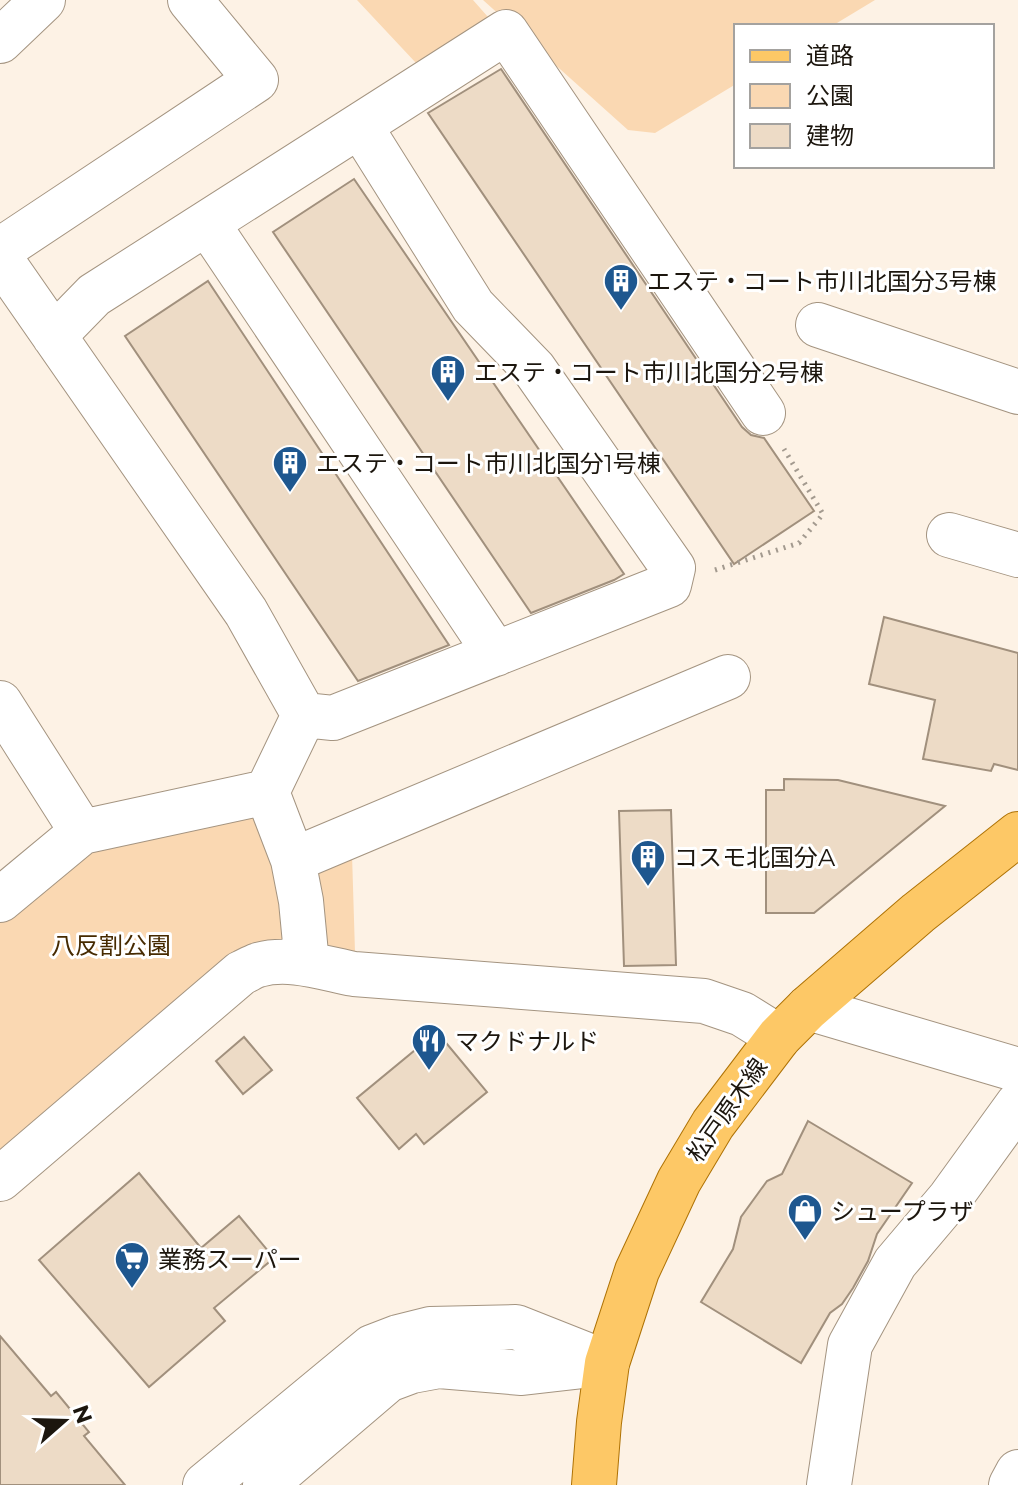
<svg xmlns="http://www.w3.org/2000/svg" width="1018" height="1485" font-family="Montserrat,'Noto Sans JP',sans-serif">
	<style>
		.green { fill: #fad8b2 }
		.building { fill: #eddbc6; stroke: #a1907d; stroke-width: 2 }
		.lines { fill: none; stroke-linecap: round; stroke-linejoin: round }
		.minor-casing { stroke: #a49480; stroke-width: 46 }
		.major-casing { stroke: #ae7205; stroke-width: 46 }
		.path { stroke: #a39a8f; stroke-width: 5; stroke-dasharray: 2 6; stroke-linecap: butt }
		.minor { stroke: #fff; stroke-width: 44 }
		.major { stroke: #fdc866; stroke-width: 44 }
		.labels { text-anchor: middle; dominant-baseline: central; stroke-width: 6; stroke-linejoin: round; paint-order: stroke }
		.poi-label { font-size: 24px; fill: #1c160e; stroke: #fff; text-anchor: start }
		.park-label { font-size: 24px; fill: #462a00; stroke: #fff }
		.street-label { font-size: 24px; fill: #1c160e; stroke: #fff }
	</style>
	<rect width="100%" height="100%" fill="#fdf2e5"/>
	<path class="green" d="M 357,0 L 473,0 L 488,17 L 416,63 Z
		M 483,0 L 875,0 L 832,26 L 736,26 L 736,84 L 655,133 L 628,130 Z
		M 267,792 L 293,860 L 285,962 L 0,1171 L 0,894 L 90,830 Z
		M 352,854 L 355,952 L 307,944 L 300,868 Z"/>
	<path class="building" d="M 501,69 L 742,427 L 751,435 L 764,438 L 814,511 L 734,564 L 428,113 Z
		M 354,179 L 624,574 L 614,580 L 531,613 L 273,232 Z
		M 208,281 L 449,645 L 358,681 L 125,336 Z
		M 884,617 L 1018,653 L 1018,770 L 994,764 L 991,771 L 923,759 L 935,700 L 869,684 Z
		M 784,779 L 838,780 L 945,806 L 814,913 L 766,913 L 766,790 L 784,790 Z
		M 671,810 L 676,965 L 624,966 L 619,811 Z
		M 437,1032 L 487,1092 L 424,1144 L 416,1134 L 399,1149 L 357,1098 Z
		M 244,1037 L 272,1070 L 243,1094 L 216,1061 Z
		M 808,1121 L 912,1183 L 877,1234 L 868,1261 L 853,1288 L 842,1304 L 830,1313 L 801,1363 L 701,1302 L 733,1249 L 741,1217 L 767,1181 L 782,1174 Z
		M 139,1173 L 201,1248 L 239,1216 L 274,1258 L 214,1308 L 225,1321 L 149,1387 L 39,1260 Z
		M 0,1336 L 51,1396 L 56,1392 L 89,1432 L 84,1436 L 125,1485 L 0,1485 Z"/>
	<g class="lines">
		<defs>
			<path id="minor" d="M 0,41 L 43,0
				M 207,223 L 496,654
				M 0,250 L 256,80 L 190,0
				M 0,258 L 246,612 L 304,715 L 267,792
				M 818,325 L 1018,392
				M 54,336 L 94,295 L 506,32 L 763,413
				M 949,535 L 1018,555
				M 0,703 L 82,832
				M 304,715 L 333,718 L 669,585 L 673,568 L 534,369 L 473,306 L 360,126
				M 293,860 L 728,677
				M 0,900 L 82,832 L 267,792 L 293,860 L 301,901 L 307,964
				M 808,1008 L 1018,1070
				M 0,1179 L 241,973 C 246,971 252,967 258,965 C 289,956 323,968 354,974 L 704,1001 L 742,1014 L 779,1037
				M 205,1485 L 372,1347 L 398,1337 L 430,1329 L 516,1327 L 607,1363
				M 265,1485 L 388,1380 L 412,1371 L 439,1366 L 522,1373 L 601,1364
				M 829,1485 L 850,1345 L 895,1263 L 950,1198 L 1018,1104
				M 1011,1485 L 1018,1472"/>
			<path id="major" d="M 594,1485 L 599,1422 L 607,1363 L 637,1271 L 679,1181 L 713,1124 L 779,1037 L 808,1008 L 918,913 L 1018,834"/>
		</defs>
		<use href="#minor" class="minor-casing"/>
		<use href="#major" class="major-casing"/>
		<path class="path" d="M 715,570 L 799,543 L 823,514 L 784,449"/>
		<use href="#minor" class="minor"/>
		<use href="#major" class="major"/>
	</g>
	<defs>
		<symbol id="building-pin" viewBox="-11 -11 22 30"><path d="M0 17L-7.5 6A9.5 9.5 0 1 1 7.5 6Z" fill="#1e578f" stroke="#fff"/><path d="M-4-6H4V6H1V3H-1V6H-4ZM-2.5-4.3h1.7v1.8h-1.7ZM.8-4.3h1.7v1.8H.8ZM-2.5-1h1.7V.8h-1.7ZM.8-1h1.7V.8H.8Z" fill="#fff"/></symbol>
		<symbol id="restaurant-pin" viewBox="-11 -11 22 30"><path d="M0 17L-7.5 6A9.5 9.5 0 1 1 7.5 6Z" fill="#1e578f" stroke="#fff"/><path d="M-5-6h1v4h1v-4h1v4h1v-4h1v5L-1.5 .5V6h-2V.5L-5-1ZM5-6V6H3V1.5H1.5Q1.5-4 5-6Z" fill="#fff"/></symbol>
		<symbol id="shop-pin" viewBox="-11 -11 22 30"><path d="M0 17L-7.5 6A9.5 9.5 0 1 1 7.5 6Z" fill="#1e578f" stroke="#fff"/><path d="M-5-2.5h2.3a2.7 3.5 0 0 1 5.4 0H5L5.5 6h-11ZM-1.5-2.5h3a1.5 2.3 0 0 0-3 0Z" fill="#fff"/></symbol>
		<symbol id="supermarket-pin" viewBox="-11 -11 22 30"><path d="M0 17L-7.5 6A9.5 9.5 0 1 1 7.5 6Z" fill="#1e578f" stroke="#fff"/><path d="M-6-5.5h2.5l.6 2H6L4.5 2H-2.5L-4.4-4H-6ZM-1.5 3.2a1.3 1.3 0 1 0 .1 0ZM3 3.2a1.3 1.3 0 1 0 .1 0Z" fill="#fff"/></symbol>
	</defs>
	<g fill-rule="evenodd">
		<use href="#building-pin" x="601" y="261" width="40" height="54"/>
		<use href="#building-pin" x="428" y="352" width="40" height="54"/>
		<use href="#building-pin" x="270" y="443" width="40" height="54"/>
		<use href="#building-pin" x="628" y="837" width="40" height="54"/>
		<use href="#restaurant-pin" x="409" y="1021" width="40" height="54"/>
		<use href="#shop-pin" x="785" y="1191" width="40" height="54"/>
		<use href="#supermarket-pin" x="112" y="1239" width="40" height="54"/>
	</g>
	<g class="labels">
		<g class="poi-label">
			<text x="647" y="281">エステ・コート市川北国分3号棟</text>
			<text x="474" y="372">エステ・コート市川北国分2号棟</text>
			<text x="316" y="463">エステ・コート市川北国分1号棟</text>
			<text x="674" y="857">コスモ北国分A</text>
			<text x="455" y="1041">マクドナルド</text>
			<text x="831" y="1211">シュープラザ</text>
			<text x="158" y="1259">業務スーパー</text>
		</g>
		<g class="park-label">
			<text x="111" y="945">八反割公園</text>
		</g>
		<g class="street-label">
			<text transform="translate(727 1110) rotate(-55)">松戸原木線</text>
		</g>
	</g>
	<rect x="734" y="24" width="260" height="144" fill="#ffffff" stroke="#a4a29f" stroke-width="2"/>
	<rect x="750" y="50" width="40" height="12" fill="#fdc866" stroke="#a4a29f" stroke-width="2"/>
	<text x="806" y="64" font-size="24" fill="#1c160e">道路</text>
	<rect x="750" y="84" width="40" height="24" fill="#fad8b2" stroke="#a4a29f" stroke-width="2"/>
	<text x="806" y="104" font-size="24" fill="#1c160e">公園</text>
	<rect x="750" y="124" width="40" height="24" fill="#eddbc6" stroke="#a4a29f" stroke-width="2"/>
	<text x="806" y="144" font-size="24" fill="#1c160e">建物</text>
	<g transform="translate(64 1421) rotate(70)" stroke="#ffffff" stroke-width="6" paint-order="stroke">
	<path d="M0-6L14 30L0 20L-14 30Z" fill="#1c160e"/>
	<text y="-12" font-size="22" font-weight="bold" text-anchor="middle" fill="#1c160e">N</text>
	</g>
</svg>
